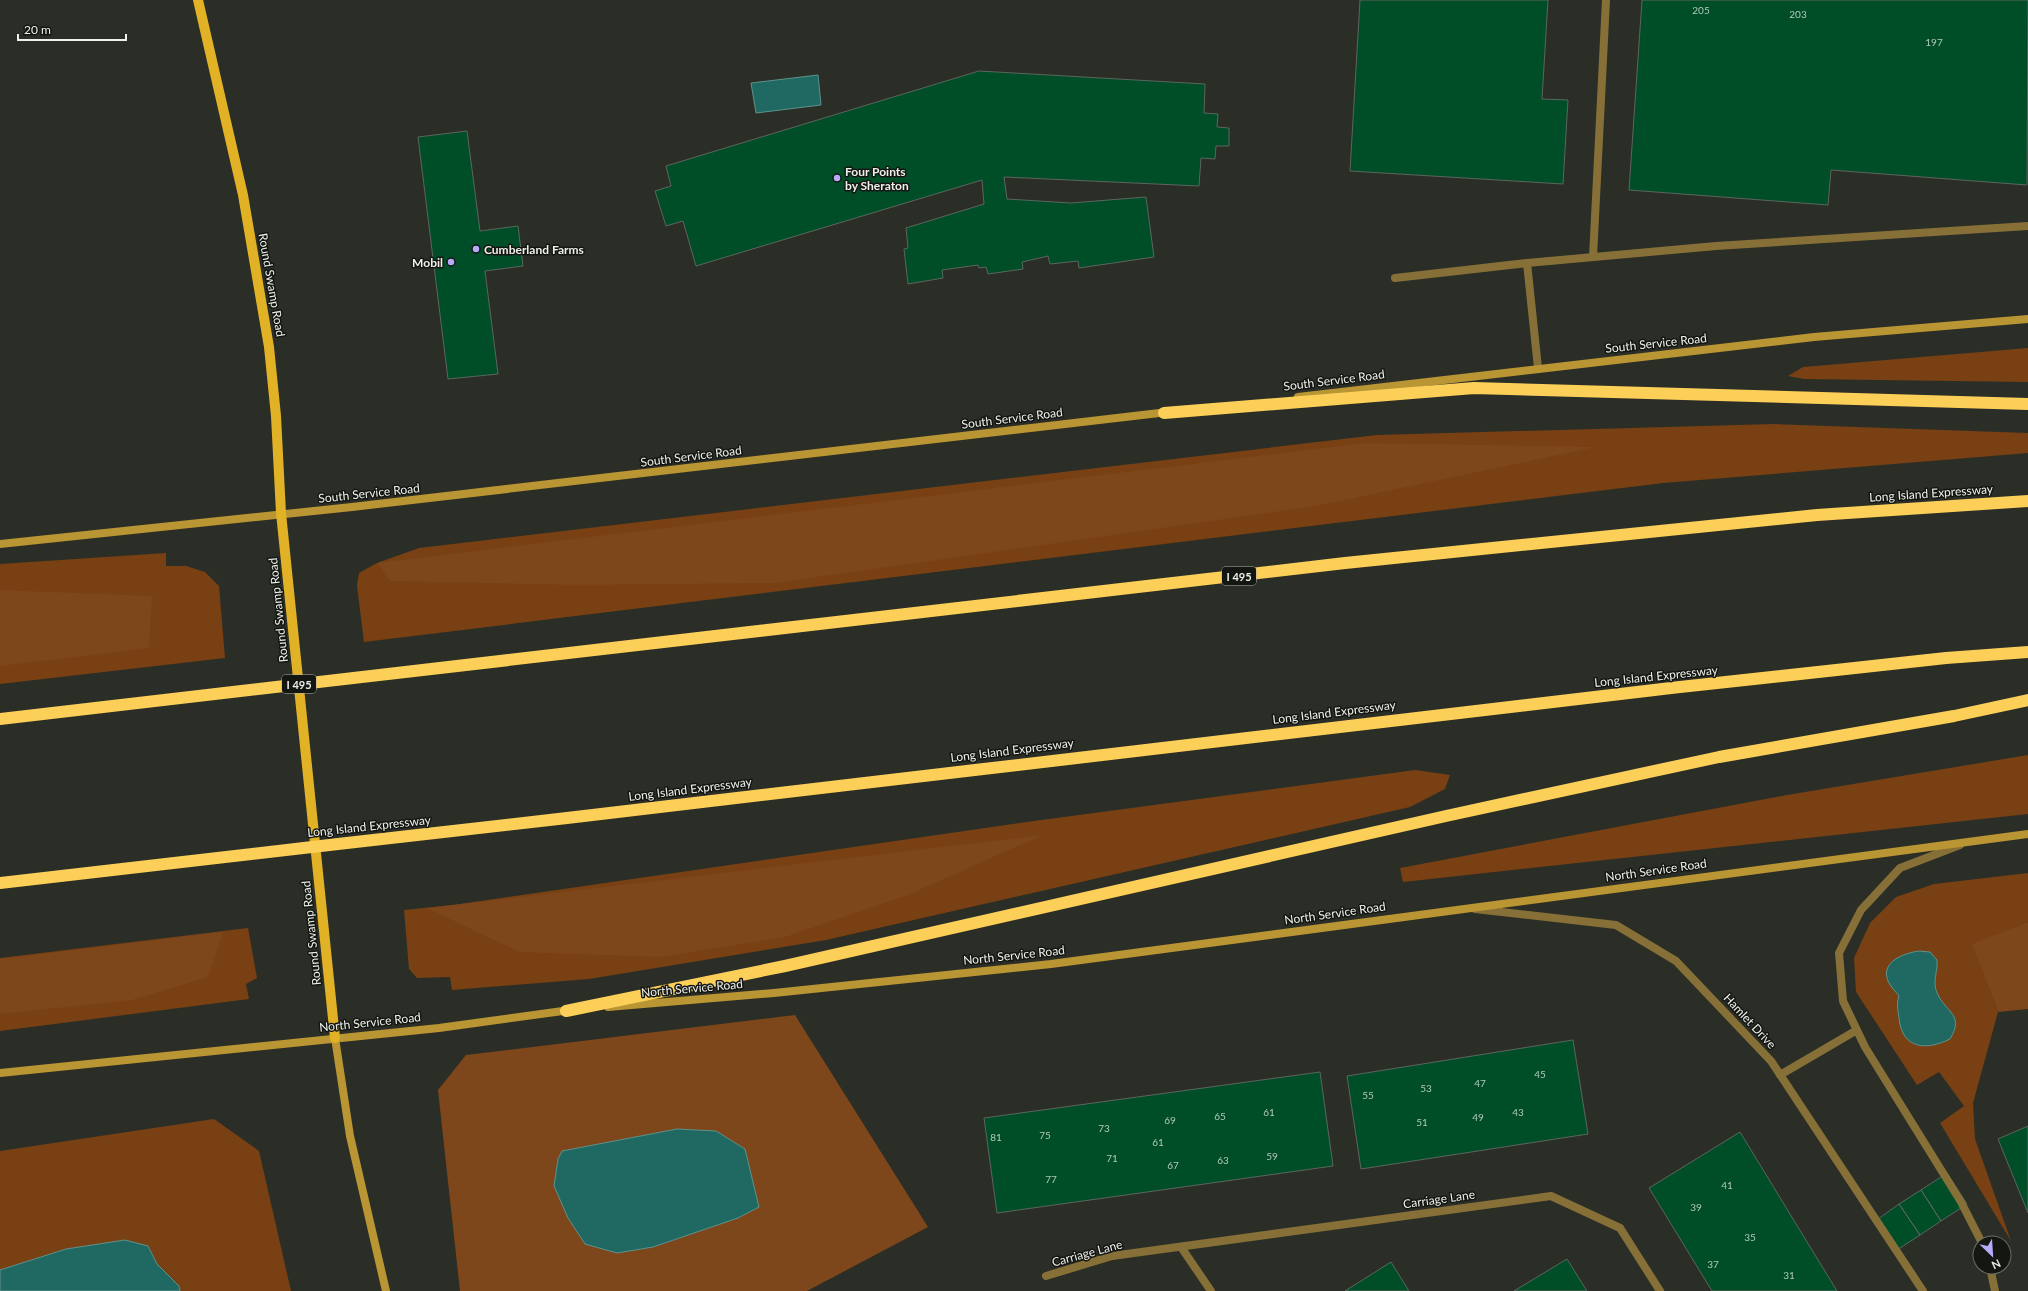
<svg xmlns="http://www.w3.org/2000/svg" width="2028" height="1291" font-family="Lato,sans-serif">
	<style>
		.green { fill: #784013 }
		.forest { fill: #7e461b; fill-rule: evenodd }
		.water { fill: #206963; stroke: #5e928c }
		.building { fill: #004e28; stroke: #5c655f }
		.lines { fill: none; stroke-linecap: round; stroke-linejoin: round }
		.lane { stroke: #877038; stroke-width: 8 }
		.street { stroke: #877038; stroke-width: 8 }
		.secondary { stroke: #ba9533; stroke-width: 8 }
		.primary { stroke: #e2b226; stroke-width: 10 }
		.highway { stroke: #fccf59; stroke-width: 12 }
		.poi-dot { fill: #b4acf9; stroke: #141612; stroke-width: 1.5 }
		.labels { text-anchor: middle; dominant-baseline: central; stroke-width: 3; stroke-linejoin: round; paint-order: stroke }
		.number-label { font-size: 10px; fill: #b2c8ba }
		.shield { fill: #141612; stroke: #adafa9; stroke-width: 1 }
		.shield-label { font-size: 11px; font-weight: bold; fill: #eef0ea }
		.poi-label { font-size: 12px; font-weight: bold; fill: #eef0ea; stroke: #141612; text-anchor: start }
		.street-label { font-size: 12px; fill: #eef0ea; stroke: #141612 }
	</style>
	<rect width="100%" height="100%" fill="#2b2e26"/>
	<path class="green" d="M 2028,348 L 2028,382 L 1804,379 L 1788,376 L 1803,367 Z
		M 1774,424 L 2028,433 L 2028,453 L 1663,483 L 364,642 L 357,586 L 359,573 L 377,563 L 419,548 L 1377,435 Z
		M 166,553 L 166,566 L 186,566 L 205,572 L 219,586 L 225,658 L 0,684 L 0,564 Z
		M 2028,755 L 2028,814 L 1403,882 L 1400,868 L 1787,795 Z
		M 1415,770 L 1450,775 L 1445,789 L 1410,807 L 826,940 L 589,979 L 452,990 L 450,977 L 417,978 L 409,969 L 404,910 L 453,905 L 1034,821 Z
		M 2028,873 L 2028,922 L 1973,945 L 1998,1012 L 1973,1103 L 1975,1139 L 2011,1241 L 1940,1123 L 1964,1106 L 1939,1072 L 1917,1085 L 1856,992 L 1854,958 L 1870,923 L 1896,897 L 1934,884 Z
		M 248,928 L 257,978 L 246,984 L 249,999 L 0,1031 L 0,958 Z
		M 214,1119 L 259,1151 L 291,1291 L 180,1291 L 179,1286 L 157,1264 L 148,1246 L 66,1249 L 0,1270 L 0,1151 Z"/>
	<path class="forest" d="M 1365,443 L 1596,447 L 1316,506 L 775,583 L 574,585 L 390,581 L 377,563 Z
		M 0,590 L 152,596 L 149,648 L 0,666 Z
		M 1043,835 L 908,895 L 785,937 L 661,957 L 519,952 L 427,908 Z
		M 2028,922 L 2028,1009 L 1998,1012 L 1972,944 Z
		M 223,932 L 208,977 L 132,1000 L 0,1014 L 0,959 Z
		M 795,1015 L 928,1227 L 807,1291 L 460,1291 L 438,1090 L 466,1055 ZM 677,1129 L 716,1131 L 745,1149 L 758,1207 L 738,1218 L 653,1247 L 562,1151 Z"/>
	<path class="water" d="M 818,75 L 821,105 L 756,113 L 751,83 Z
		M 1919,951 L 1930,952 L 1937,960 C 1938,969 1933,981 1936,990 C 1943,1012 1966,1013 1950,1039 C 1926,1051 1902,1049 1899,1018 C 1898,1009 1896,1005 1899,996 C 1896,992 1890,986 1888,981 C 1880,961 1905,953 1919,951 Z
		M 677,1129 L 716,1131 L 745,1149 L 759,1207 L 738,1218 L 653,1247 L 617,1253 L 585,1244 L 568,1218 L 554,1186 L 558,1159 L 562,1151 Z
		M 125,1240 L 148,1246 L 157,1264 L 179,1286 L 180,1291 L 0,1291 L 0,1270 L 66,1249 Z"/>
	<path class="building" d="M 1360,0 L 1548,0 L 1542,99 L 1568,100 L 1563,184 L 1350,171 Z
		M 1642,0 L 2028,0 L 2027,185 L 1831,170 L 1828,205 L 1629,190 Z
		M 979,71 L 1205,84 L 1204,113 L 1218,114 L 1217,127 L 1229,128 L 1229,146 L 1216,146 L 1215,159 L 1201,158 L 1199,186 L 1004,177 L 1007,199 L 1071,203 L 1146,197 L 1154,257 L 1079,268 L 1078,261 L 1050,264 L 1048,256 L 1022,262 L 1023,269 L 988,274 L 986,267 L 979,268 L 978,265 L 942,270 L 943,278 L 908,284 L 904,249 L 908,248 L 906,228 L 984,204 L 982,180 L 696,266 L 683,221 L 666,226 L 655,191 L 671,186 L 666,166 Z
		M 467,131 L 480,231 L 518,226 L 523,266 L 485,271 L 498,374 L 448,379 L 418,137 Z
		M 1573,1040 L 1588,1134 L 1361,1169 L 1347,1076 Z
		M 1320,1072 L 1333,1166 L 997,1213 L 984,1118 Z
		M 2028,1126 L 2028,1213 L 1998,1139 Z
		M 1740,1132 L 1837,1291 L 1712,1291 L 1649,1188 Z
		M 1947,1173 L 1967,1204 L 1941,1221 L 1921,1190 Z
		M 1921,1190 L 1941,1221 L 1920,1235 L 1899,1204 Z
		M 1899,1204 L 1920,1235 L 1894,1252 L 1874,1222 Z
		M 1567,1259 L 1587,1291 L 1514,1291 Z
		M 1391,1262 L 1409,1291 L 1345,1291 Z"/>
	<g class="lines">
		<path class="lane" d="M 1593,257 L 1606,0
			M 1395,278 L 1527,263
			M 1538,368 L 1527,263 L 1716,246 L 2028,226"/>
		<path class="street" d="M 1960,845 L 1900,868 L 1861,910 L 1839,953 L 1843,1001 L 1865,1047 L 1961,1202 L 1982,1243
			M 1475,909 L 1616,925 L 1676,961 L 1771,1061 L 1923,1291
			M 1780,1075 L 1857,1030
			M 1181,1247 L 1211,1291
			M 1990,1267 L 1995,1291
			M 1046,1276 L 1112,1256 L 1551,1196 L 1620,1228 L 1660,1291"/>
		<path class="secondary" d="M 1298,397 L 1814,337 L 2028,319
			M 0,544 L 352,507 L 1168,412
			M 608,1007 L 774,993 L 1051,964 L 2028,834
			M 335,1038 L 350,1136 L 386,1291
			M 0,1073 L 439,1028 L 570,1010"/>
		<path class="primary" d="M 198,0 L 243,195 L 269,347 L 276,416 L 281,513 L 335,1038"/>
		<path class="highway" d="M 1164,413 L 1474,388 L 2028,404
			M 0,719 L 1345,563 L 1817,515 L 2028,501
			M 0,883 C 189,860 378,840 567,818 C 1027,763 1486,707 1946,658 L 2028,652
			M 566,1011 L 785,966 L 1446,816 L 1719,757 L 1954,716 L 2028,700"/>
	</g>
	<g class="poi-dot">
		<circle cx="837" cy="178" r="4"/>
		<circle cx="476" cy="249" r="4"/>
		<circle cx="451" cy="262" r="4"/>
	</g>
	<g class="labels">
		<g class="number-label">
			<text x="1701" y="10">205</text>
			<text x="1798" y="14">203</text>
			<text x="1934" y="42">197</text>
			<text x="1540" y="1074">45</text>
			<text x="1480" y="1083">47</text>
			<text x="1426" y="1088">53</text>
			<text x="1368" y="1095">55</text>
			<text x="1269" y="1112">61</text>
			<text x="1518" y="1112">43</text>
			<text x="1220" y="1116">65</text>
			<text x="1478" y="1117">49</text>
			<text x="1170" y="1120">69</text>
			<text x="1422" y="1122">51</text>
			<text x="1104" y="1128">73</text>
			<text x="1045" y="1135">75</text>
			<text x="996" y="1137">81</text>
			<text x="1158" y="1142">61</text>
			<text x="1272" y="1156">59</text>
			<text x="1112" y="1158">71</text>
			<text x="1223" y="1160">63</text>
			<text x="1173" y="1165">67</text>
			<text x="1051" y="1179">77</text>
			<text x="1727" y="1185">41</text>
			<text x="1696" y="1207">39</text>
			<text x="1750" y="1237">35</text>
			<text x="1713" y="1264">37</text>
			<text x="1789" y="1275">31</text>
		</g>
		<g class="shield">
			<rect x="1222" y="567" width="34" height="18" rx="3"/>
			<rect x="282" y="675" width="34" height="18" rx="3"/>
		</g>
		<g class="shield-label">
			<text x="1239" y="576">I 495</text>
			<text x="299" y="684">I 495</text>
		</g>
		<g class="poi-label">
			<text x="845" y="171">Four Points<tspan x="845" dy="14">by Sheraton</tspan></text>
			<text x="484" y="249">Cumberland Farms</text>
			<text x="443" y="262" text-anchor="end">Mobil</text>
		</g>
		<g class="street-label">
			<text transform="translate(272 285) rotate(80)">Round Swamp Road</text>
			<text transform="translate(1656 343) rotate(-6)">South Service Road</text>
			<text transform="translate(1334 380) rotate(-7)">South Service Road</text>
			<text transform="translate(1012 418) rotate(-7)">South Service Road</text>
			<text transform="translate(691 456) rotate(-7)">South Service Road</text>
			<text transform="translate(369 493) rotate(-6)">South Service Road</text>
			<text transform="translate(1931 493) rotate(-4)">Long Island Expressway</text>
			<text transform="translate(278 610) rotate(-96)">Round Swamp Road</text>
			<text transform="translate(1656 676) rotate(-6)">Long Island Expressway</text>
			<text transform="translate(1334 712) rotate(-7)">Long Island Expressway</text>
			<text transform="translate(1012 750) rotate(-7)">Long Island Expressway</text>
			<text transform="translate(690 789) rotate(-7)">Long Island Expressway</text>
			<text transform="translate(369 826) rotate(-6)">Long Island Expressway</text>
			<text transform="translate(1656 870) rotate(-8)">North Service Road</text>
			<text transform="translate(1335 913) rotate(-8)">North Service Road</text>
			<text transform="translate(311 933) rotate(-96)">Round Swamp Road</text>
			<text transform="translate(1014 955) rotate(-6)">North Service Road</text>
			<text transform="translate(692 988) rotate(-5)">North Service Road</text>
			<text transform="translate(1750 1021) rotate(47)">Hamlet Drive</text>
			<text transform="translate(370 1022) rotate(-6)">North Service Road</text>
			<text transform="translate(1439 1199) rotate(-8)">Carriage Lane</text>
			<text transform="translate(1087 1253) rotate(-15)">Carriage Lane</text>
		</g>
	</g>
	<g transform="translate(1992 1255) rotate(155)"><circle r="19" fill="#141612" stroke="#6b6d68"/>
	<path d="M0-3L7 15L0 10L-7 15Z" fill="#b4acf9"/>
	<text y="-6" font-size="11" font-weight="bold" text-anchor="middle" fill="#eef0ea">N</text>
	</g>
	<path d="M18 34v6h108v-6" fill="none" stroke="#eef0ea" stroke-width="2"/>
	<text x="24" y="34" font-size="12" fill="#eef0ea" stroke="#141612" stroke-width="3" paint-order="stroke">20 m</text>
</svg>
